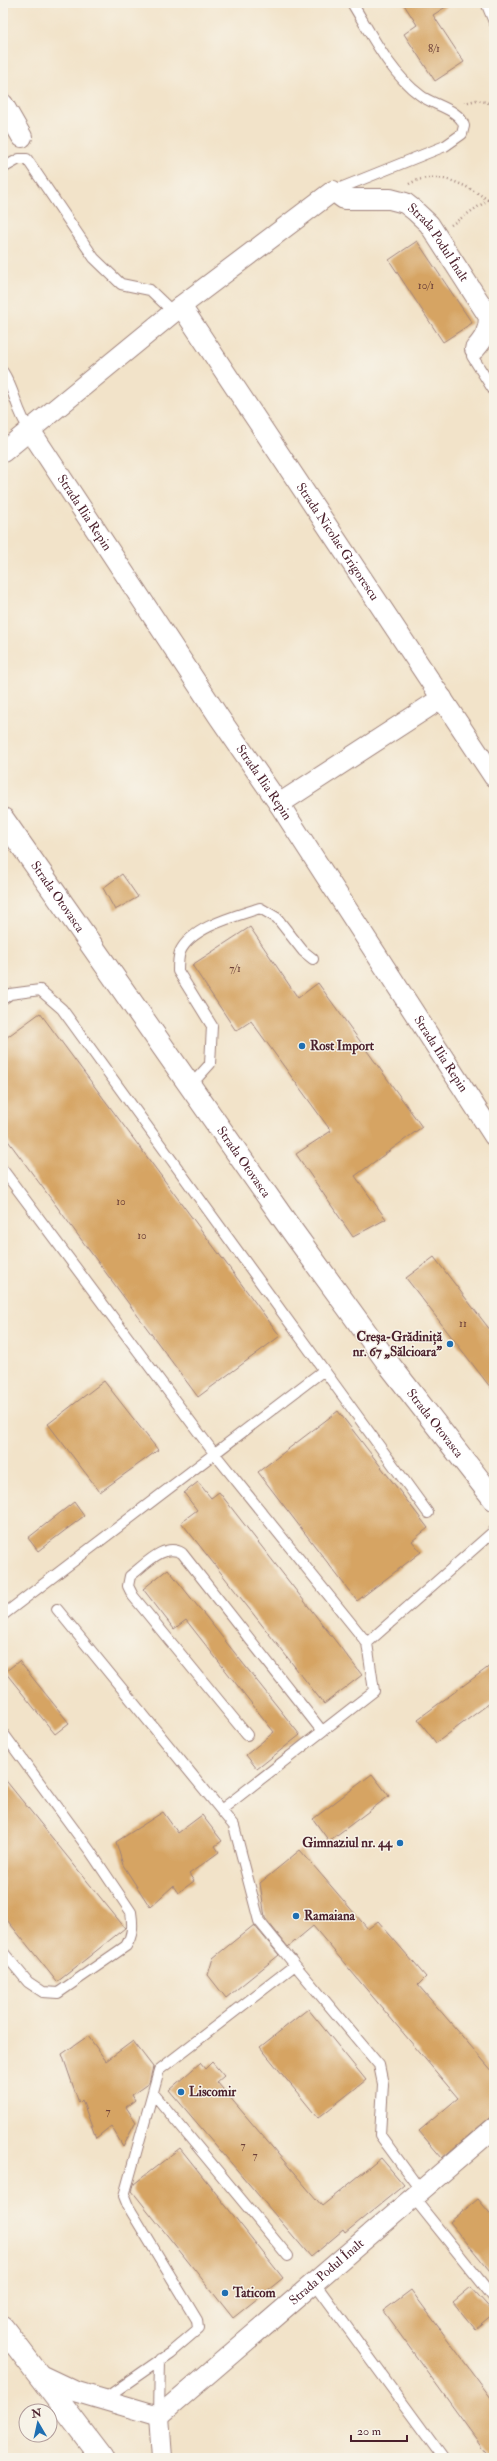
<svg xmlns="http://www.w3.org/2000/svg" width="497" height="2461" font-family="'IM FELL Double Pica',serif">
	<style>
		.building { fill: #d6a463 }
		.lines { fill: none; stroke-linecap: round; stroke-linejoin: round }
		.lane-casing { stroke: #9e817a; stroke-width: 12 }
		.street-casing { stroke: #9e817a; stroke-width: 22 }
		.secondary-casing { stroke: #9e817a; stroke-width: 24 }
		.primary-casing { stroke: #9e817a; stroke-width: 24 }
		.path { stroke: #9e817a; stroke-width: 2.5; stroke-dasharray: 1 3; stroke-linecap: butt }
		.lane { stroke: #fff; stroke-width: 10 }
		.street { stroke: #fff; stroke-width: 20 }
		.secondary { stroke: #fff; stroke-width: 22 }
		.primary { stroke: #fff; stroke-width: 22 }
		.poi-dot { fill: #1f6fb2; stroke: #f7f3e8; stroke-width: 1.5 }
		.labels { text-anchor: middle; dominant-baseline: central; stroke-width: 3; stroke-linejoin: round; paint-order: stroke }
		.number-label { font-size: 11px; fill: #6d4039 }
		.street-label { font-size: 13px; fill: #4a1f2b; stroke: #f7f3e8 }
		.poi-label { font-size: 13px; font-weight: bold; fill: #4a1f2b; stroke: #f7f3e8; text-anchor: start }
	</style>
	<rect width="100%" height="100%" fill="#f7f3e8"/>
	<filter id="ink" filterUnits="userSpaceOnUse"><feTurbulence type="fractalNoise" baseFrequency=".025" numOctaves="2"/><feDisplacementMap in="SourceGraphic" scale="8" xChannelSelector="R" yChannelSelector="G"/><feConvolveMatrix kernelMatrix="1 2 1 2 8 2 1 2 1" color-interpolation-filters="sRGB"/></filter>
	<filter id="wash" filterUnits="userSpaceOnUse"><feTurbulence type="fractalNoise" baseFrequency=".012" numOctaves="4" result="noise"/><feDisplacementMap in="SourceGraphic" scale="16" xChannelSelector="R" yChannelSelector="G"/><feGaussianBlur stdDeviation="0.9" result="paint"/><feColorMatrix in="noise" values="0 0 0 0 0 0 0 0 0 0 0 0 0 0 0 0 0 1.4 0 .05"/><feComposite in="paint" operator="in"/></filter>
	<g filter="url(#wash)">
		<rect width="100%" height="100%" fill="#f2e3c9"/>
		<g id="blocks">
			<path class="building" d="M 403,3 L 452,3 L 433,15 L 464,62 L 435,81 L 404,34 L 417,25 Z
				M 417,241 L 472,323 L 443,342 L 389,260 Z
				M 122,874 L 138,897 L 115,910 L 103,888 Z
				M 250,927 L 298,998 L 318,983 L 422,1127 L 355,1176 L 386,1219 L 353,1237 L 296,1154 L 331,1131 L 251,1021 L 236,1031 L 192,965 Z
				M 40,1013 L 280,1336 L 198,1397 L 3,1134 L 3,1040 Z
				M 434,1257 L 494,1335 L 494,1392 L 406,1278 Z
				M 104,1381 L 158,1450 L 100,1492 L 48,1424 Z
				M 338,1411 L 428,1528 L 412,1541 L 421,1552 L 357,1601 L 258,1472 Z
				M 198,1482 L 211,1498 L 219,1492 L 362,1675 L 324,1704 L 181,1522 L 197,1510 L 184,1493 Z
				M 74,1502 L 84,1516 L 38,1551 L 28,1538 Z
				M 168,1569 L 300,1735 L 257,1769 L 246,1755 L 274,1732 L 186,1620 L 174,1629 L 143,1589 Z
				M 19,1661 L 69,1723 L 55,1734 L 5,1672 Z
				M 494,1663 L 494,1700 L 436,1743 L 418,1719 Z
				M 372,1774 L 389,1796 L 329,1841 L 313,1819 Z
				M 3,1777 L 125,1928 L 57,1982 L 3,1915 Z
				M 163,1812 L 178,1833 L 202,1815 L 222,1841 L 215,1846 L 219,1852 L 189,1874 L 194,1881 L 178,1893 L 173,1886 L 150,1907 L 123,1865 L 116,1842 Z
				M 300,1850 L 368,1929 L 378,1921 L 426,1977 L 418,1985 L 494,2073 L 494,2114 L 442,2158 L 419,2131 L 458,2098 L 313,1926 L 288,1947 L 265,1918 L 260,1883 Z
				M 254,1925 L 279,1955 L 226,1998 L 208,1975 L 213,1958 Z
				M 308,2009 L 366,2080 L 318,2118 L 260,2047 Z
				M 88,2036 L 106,2061 L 133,2041 L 153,2067 L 149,2083 L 132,2095 L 135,2100 L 126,2107 L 136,2122 L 123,2146 L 111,2126 L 96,2138 L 82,2100 L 79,2103 L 62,2054 Z
				M 212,2062 L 224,2076 L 217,2082 L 322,2206 L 381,2158 L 404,2185 L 345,2233 L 343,2230 L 311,2257 L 169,2090 L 200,2063 L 205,2069 Z
				M 180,2148 L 283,2278 L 233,2318 L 132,2191 L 134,2184 Z
				M 478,2199 L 494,2218 L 494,2276 L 450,2222 Z
				M 471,2287 L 494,2313 L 475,2329 L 453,2302 Z
				M 411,2290 L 494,2402 L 494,2458 L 490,2458 L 383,2311 Z"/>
		</g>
	</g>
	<g filter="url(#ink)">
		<use href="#blocks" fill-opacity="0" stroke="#9e817a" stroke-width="1"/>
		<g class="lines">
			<defs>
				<path id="lane" d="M 488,3 L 487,5 L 494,22
					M 3,168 L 19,159 L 27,159 L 94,258 L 121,284 L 150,290 L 173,312
					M 333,191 L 445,146 L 462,134 L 464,126 C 460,109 432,105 420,95 C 390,73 371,34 352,3
					M 475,349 L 472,356 L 494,391
					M 3,372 C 15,390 17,414 30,430
					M 3,999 L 10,994 L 40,990 L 62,1009 L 324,1370
					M 190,1086 L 210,1064 L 212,1026 L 178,971 C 178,965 178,958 180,952 C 191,927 236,916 260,908 L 277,918 L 303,951 L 313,959
					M 3,1170 L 214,1453 L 367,1643 L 374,1691 L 221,1810
					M 57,1609 L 234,1826 L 259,1921 L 295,1965
					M 3,1615 L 324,1370 L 428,1513
					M 367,1643 L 494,1531
					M 3,1733 L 90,1851 L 131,1912 C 133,1925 133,1935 126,1946 L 58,1993 L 43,1992 L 28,1982 L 3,1952
					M 247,1735 L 133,1596 L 128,1586 L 130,1576 C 145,1565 164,1542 182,1553 L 322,1731
					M 153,2093 L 288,2256
					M 413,2197 L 494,2298
					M 314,2282 L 443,2458
					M 104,2399 L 170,2353 L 198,2329 L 197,2320 L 128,2206 L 124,2196 L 159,2070 L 295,1965 L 379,2065 L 383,2084 L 380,2135 L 421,2191
					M 159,2415 L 160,2359"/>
				<g id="street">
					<path d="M 3,104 L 22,137"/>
					<path id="s1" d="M 181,306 L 494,777"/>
					<path id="s2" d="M 30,430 L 219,717 L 279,804 L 494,1136"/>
					<path id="s3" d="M 3,452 L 181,306 L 333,191 L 344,199 L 390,199 L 405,203 L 414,210 L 429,224 L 489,317 C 489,331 484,339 475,349"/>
					<path d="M 279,804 L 442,698"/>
					<path d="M 38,2374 L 74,2391 L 159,2416"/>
					<path id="s4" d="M 159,2416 L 494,2128"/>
					<path d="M 159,2416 L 162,2458"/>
				</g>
				<g id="secondary">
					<path id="s5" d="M 3,819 L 285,1221 L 391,1367 L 494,1499"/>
				</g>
				<path id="primary" d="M 3,2328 L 102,2458"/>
			</defs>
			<use href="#lane" class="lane-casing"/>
			<use href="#street" class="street-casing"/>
			<use href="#secondary" class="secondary-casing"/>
			<use href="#primary" class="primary-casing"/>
			<path class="path" d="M 464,103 L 477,100 L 494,104
				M 409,184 C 436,169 465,184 488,200 L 494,196
				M 451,225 L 488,200 L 494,204"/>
			<use href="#lane" class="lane"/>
			<use href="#street" class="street"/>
			<use href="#secondary" class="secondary"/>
			<use href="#primary" class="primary"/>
		</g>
	</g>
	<g class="poi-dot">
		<circle cx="302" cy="1046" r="4"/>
		<circle cx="450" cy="1344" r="4"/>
		<circle cx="400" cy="1843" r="4"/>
		<circle cx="296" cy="1916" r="4"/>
		<circle cx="181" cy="2092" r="4"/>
		<circle cx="225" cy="2293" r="4"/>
	</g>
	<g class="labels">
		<g class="number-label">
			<text x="434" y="48">8/1</text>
			<text x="426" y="285">10/1</text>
			<text x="235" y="968">7/1</text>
			<text x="121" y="1201">10</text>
			<text x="142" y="1235">10</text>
			<text x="463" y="1323">11</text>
			<text x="108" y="2111">7</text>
			<text x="243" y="2145">7</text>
			<text x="255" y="2155">7</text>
		</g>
		<g class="street-label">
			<text stroke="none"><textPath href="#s3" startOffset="548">Strada Podul Înalt</textPath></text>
			<text stroke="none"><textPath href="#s2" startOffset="99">Strada Ilia Repin</textPath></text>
			<text stroke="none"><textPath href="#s1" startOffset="283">Strada Nicolae Grigorescu</textPath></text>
			<text stroke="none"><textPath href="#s2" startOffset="423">Strada Ilia Repin</textPath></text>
			<text stroke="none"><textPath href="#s5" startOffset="95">Strada Otovasca</textPath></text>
			<text stroke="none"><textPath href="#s2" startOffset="747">Strada Ilia Repin</textPath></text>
			<text stroke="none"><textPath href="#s5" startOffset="419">Strada Otovasca</textPath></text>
			<text stroke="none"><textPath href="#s5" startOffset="743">Strada Otovasca</textPath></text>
			<text stroke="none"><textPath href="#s4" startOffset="221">Strada Podul Înalt</textPath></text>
		</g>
		<g class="poi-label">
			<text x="310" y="1046">Rost Import</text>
			<text x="442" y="1337" text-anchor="end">Creșa-Grădiniță<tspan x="442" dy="15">nr. 67 „Sălcioara”</tspan></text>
			<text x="392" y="1843" text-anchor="end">Gimnaziul nr. 44</text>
			<text x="304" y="1916">Ramaiana</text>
			<text x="189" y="2092">Liscomir</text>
			<text x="233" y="2293">Taticom</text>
		</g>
	</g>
	<rect width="497" height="2461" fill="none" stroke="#f7f3e8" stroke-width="16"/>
	<g transform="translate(38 2423) rotate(351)"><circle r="19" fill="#f7f3e8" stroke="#b29e9c"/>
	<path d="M0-3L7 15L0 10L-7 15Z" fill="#1f6fb2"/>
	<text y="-6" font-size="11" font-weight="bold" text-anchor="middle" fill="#4a1f2b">N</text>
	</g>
	<path d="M351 2435v6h56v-6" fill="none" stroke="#4a1f2b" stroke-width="2"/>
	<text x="357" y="2435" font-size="12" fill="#4a1f2b" stroke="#f7f3e8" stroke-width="3" paint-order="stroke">20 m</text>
</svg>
